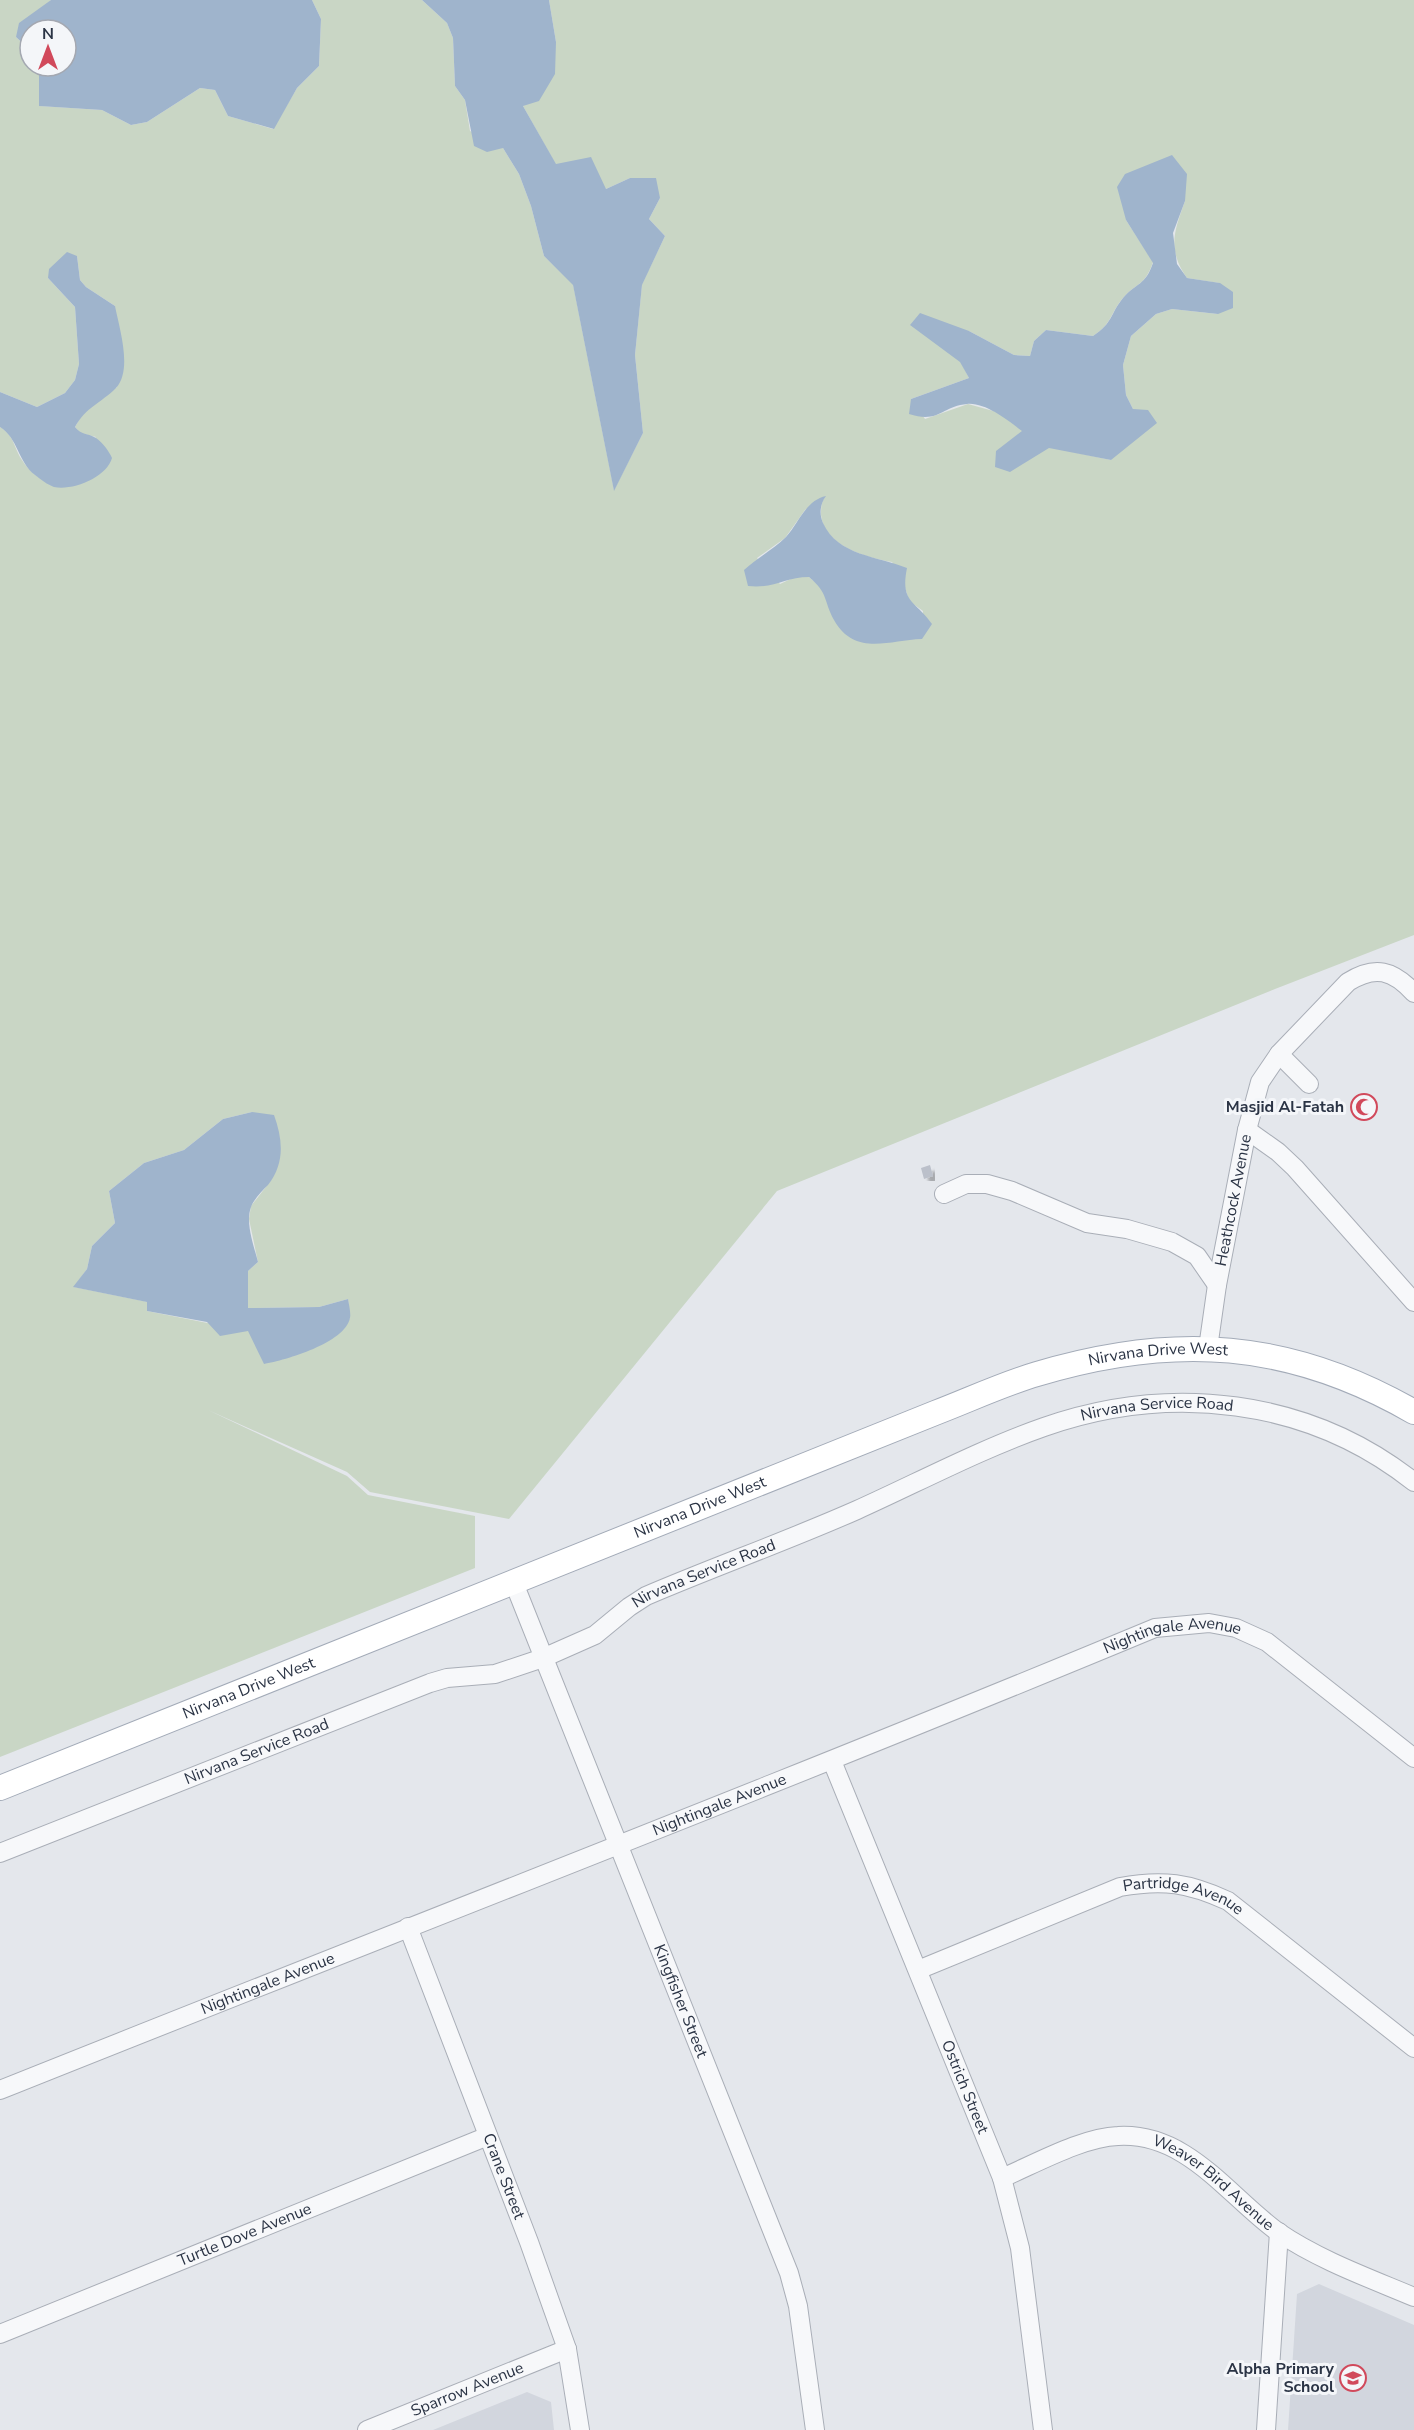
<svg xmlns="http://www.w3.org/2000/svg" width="1414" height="2430" font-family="'Nunito Sans',sans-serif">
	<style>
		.built { fill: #d2d6de }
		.green { fill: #c9d6c5; fill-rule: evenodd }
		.water { fill: #9fb4cc }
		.building { fill: #bbc0ca; filter: url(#shadow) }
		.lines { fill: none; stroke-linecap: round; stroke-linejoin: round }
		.minor-casing { stroke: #a9aeb7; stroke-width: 20 }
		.major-casing { stroke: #a3abb8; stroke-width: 26 }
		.minor { stroke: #f7f8fa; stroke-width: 18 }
		.major { stroke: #fff; stroke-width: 24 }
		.labels { text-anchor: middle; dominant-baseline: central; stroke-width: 6; stroke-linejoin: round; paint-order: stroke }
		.poi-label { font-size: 16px; font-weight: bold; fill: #2b3445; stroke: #f4f6f9; text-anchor: end }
		.street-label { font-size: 16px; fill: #2b3445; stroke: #f4f6f9 }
	</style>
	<defs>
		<filter id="shadow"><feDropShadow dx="5.5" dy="5.5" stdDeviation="1.5" flood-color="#0004"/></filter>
	</defs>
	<rect width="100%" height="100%" fill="#e4e7ec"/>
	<path class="built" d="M 1319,2284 L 1414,2325 L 1414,2430 L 1288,2430 L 1297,2294 Z
		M 527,2392 L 551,2402 L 554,2430 L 433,2430 Z"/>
	<path class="green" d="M 0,0 L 51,0 L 16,37 L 30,50 L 30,66 L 39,66 L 40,106 L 102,110 L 131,125 L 147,122 L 200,88 L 215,90 L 228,116 L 273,129 L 297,88 L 319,66 L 321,19 L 312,0 L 422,0 L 447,23 L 453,38 L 455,86 L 465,100 L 470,131 L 503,148 L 519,174 L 531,206 L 544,256 L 573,284 L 614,490 L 643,433 L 635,355 L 642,284 L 665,236 L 649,219 L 660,198 L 630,178 L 606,189 L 556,165 L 523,106 L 556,42 L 549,0 L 1414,0 L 1414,935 L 1275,989 L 777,1191 L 509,1519 L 370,1492 L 347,1472 L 208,1410 L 347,1476 L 368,1495 L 475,1516 L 475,1568 L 0,1757 L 0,427 C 14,435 14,448 22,460 C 29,472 41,479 52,486 L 96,437 L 80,433 L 75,427 L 83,413 L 117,387 L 115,306 L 86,287 L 80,280 L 77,256 L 48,278 L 75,307 L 79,364 L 75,380 L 65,393 L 37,407 L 0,392 ZM 1185,201 C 1174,232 1167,249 1187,278 L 1219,283 L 1218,314 L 1172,309 L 1156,314 L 1131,336 L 1123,365 L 1126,395 L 1133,409 L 1111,460 L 1049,447 L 997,412 L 968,404 L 925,419 L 911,399 L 969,378 L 961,362 L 969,331 L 1014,355 L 1030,356 L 1034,341 L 1046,330 L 1093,336 C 1113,323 1110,313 1123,298 C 1137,282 1145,286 1153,262 L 1126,220 ZM 825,497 C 821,503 821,507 821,515 C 824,546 867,558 892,562 L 904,584 L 909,601 L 923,611 L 922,638 L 906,639 L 835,620 L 822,588 L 809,577 L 795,577 L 780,584 L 757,558 L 785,538 L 805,510 ZM 252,1112 L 272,1179 L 251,1206 L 249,1219 L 258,1262 L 248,1271 L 248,1308 L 319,1307 L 348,1299 L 350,1319 L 248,1331 L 147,1311 L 148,1302 L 74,1287 L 87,1269 L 92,1246 L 115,1223 L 109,1191 L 144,1163 L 184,1150 L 223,1119 Z"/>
	<path class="water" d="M 51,0 L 312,0 L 321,19 L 319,66 L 297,88 L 274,129 L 228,116 L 215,90 L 200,88 L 147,122 L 131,125 L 102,110 L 39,106 L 39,66 L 66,66 L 66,30 L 30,30 L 30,50 L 16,37 L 19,23 Z
		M 390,0 L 549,0 L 556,42 L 555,74 L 539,101 L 523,106 L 556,164 L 591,157 L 606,189 L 630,178 L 656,178 L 660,198 L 649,219 L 665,236 L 642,285 L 635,355 L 643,433 L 614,491 L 573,285 L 544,256 L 531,206 L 519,174 L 503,148 L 487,152 L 474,146 L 465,100 L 455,86 L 453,38 L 447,23 L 422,0 Z
		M 1172,155 L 1187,174 L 1185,201 L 1173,233 L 1177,264 L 1187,278 L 1220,283 L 1233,292 L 1233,308 L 1218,314 L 1172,309 L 1156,314 L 1131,336 L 1123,365 L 1126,395 L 1133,409 L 1148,410 L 1157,423 L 1111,460 L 1049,448 L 1010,472 L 995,467 L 996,451 L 1022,431 C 1009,421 985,402 967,404 C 942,406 939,424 909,414 L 911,399 L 969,378 L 960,362 L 910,325 L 920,313 L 969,331 L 1014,355 L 1030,356 L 1034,341 L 1046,330 L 1093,336 C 1113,323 1110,314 1123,298 C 1137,282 1145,286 1153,263 L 1126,220 L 1117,187 L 1125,174 Z
		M 67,252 L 77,256 L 80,280 L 86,287 L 115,306 C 119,327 133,370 116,388 C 101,403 86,407 75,427 C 81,435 88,433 96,438 C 103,443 109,451 112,458 C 107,477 73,491 54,487 C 48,485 40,479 35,475 C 18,462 18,438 0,427 L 0,392 L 37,407 L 65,393 L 75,380 L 79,364 L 75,307 L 48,278 L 49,269 Z
		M 826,496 C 820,504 819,514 823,523 C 838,556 878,556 907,568 C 900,603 915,600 932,624 L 922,639 C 889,640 855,657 834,620 C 823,600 829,594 809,577 C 785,577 774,589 748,586 L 744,570 C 757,558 774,549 786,537 C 798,524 806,500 826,496 Z
		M 252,1112 L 274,1115 C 283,1140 285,1163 268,1185 C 262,1191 254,1199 251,1207 C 245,1223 254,1246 258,1262 L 248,1271 L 248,1308 L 319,1307 L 348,1299 C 349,1305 351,1313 350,1318 C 345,1343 286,1360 264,1364 L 248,1331 L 220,1336 L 207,1322 L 147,1311 L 147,1302 L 73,1287 L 87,1269 L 92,1246 L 115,1223 L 109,1191 L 144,1163 L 184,1150 L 223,1119 Z"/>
	<path class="building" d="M 930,1165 L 933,1176 L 924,1179 L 921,1168 Z"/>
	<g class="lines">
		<defs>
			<g id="minor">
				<path d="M 1279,1054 L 1309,1084"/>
				<path d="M 1247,1130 L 1278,1152 L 1295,1168 L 1414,1302"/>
				<path d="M 944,1194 L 966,1184 L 987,1184 L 1012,1191 L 1087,1223 L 1127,1229 L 1172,1242 L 1197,1256 L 1217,1285"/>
				<path id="s1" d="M 1208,1348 L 1217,1285 L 1247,1130 L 1260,1082 L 1279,1054 L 1348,982 C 1375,965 1393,970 1414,993"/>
				<path id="s2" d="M 514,1583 L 789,2273 L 798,2306 L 815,2430"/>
				<path id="s3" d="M 832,1761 L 1002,2178 L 1020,2248 L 1043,2430"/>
				<path id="s4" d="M 0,1853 L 430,1683 L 447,1678 L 495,1674 L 543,1658 L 595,1635 L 629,1607 L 646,1596 C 716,1566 787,1541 857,1510 C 917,1483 981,1449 1044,1427 C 1170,1383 1308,1398 1414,1482"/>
				<path id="s5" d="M 408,1927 L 529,2242 L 567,2349 L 580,2430"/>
				<path id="s6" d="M 918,1970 L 1120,1887 C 1163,1879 1189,1883 1228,1901 L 1414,2048"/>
				<path id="s7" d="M 0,2090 C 385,1936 772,1787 1155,1628 L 1209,1623 L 1236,1628 L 1267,1642 L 1414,1758"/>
				<path id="s8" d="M 1002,2178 C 1035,2164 1083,2137 1118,2136 C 1187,2132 1228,2196 1278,2232 C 1319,2260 1369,2278 1414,2297"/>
				<path id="s9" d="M 0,2334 L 488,2136"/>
				<path id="s10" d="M 367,2430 L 567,2349"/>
				<path d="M 1266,2430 L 1279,2232"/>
			</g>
			<g id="major">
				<path id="s11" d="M 0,1788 L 935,1413 C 969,1400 1003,1384 1037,1374 C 1174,1333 1289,1340 1414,1412"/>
			</g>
		</defs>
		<use href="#minor" class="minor-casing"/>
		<use href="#major" class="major-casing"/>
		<use href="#minor" class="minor"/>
		<use href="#major" class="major"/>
	</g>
	<defs>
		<symbol id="mosque-ring" viewBox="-11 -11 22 22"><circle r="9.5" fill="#f4f6f9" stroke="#d1495b" stroke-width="1.5"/><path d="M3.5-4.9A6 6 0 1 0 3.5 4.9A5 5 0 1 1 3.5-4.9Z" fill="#d1495b"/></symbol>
		<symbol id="school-ring" viewBox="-11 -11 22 22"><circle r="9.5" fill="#f4f6f9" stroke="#d1495b" stroke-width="1.5"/><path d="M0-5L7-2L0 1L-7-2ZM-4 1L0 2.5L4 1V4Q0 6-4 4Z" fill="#d1495b"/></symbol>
	</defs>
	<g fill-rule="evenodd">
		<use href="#mosque-ring" x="1349" y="1092" width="30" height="30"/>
		<use href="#school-ring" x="1338" y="2363" width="30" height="30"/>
	</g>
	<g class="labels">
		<g class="poi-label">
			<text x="1344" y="1107">Masjid Al-Fatah</text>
			<text x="1334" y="2369">Alpha Primary<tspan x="1334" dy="18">School</tspan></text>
		</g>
		<g class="street-label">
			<text stroke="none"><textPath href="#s1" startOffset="150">Heathcock Avenue</textPath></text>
			<text stroke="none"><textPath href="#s11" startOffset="1240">Nirvana Drive West</textPath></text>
			<text stroke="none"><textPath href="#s4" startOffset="1248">Nirvana Service Road</textPath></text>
			<text stroke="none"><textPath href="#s11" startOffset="754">Nirvana Drive West</textPath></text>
			<text stroke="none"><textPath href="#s4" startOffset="762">Nirvana Service Road</textPath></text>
			<text stroke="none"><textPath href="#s7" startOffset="1260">Nightingale Avenue</textPath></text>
			<text stroke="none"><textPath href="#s11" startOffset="268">Nirvana Drive West</textPath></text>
			<text stroke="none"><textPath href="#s4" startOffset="276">Nirvana Service Road</textPath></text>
			<text stroke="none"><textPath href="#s7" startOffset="774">Nightingale Avenue</textPath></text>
			<text stroke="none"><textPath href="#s6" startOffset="284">Partridge Avenue</textPath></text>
			<text stroke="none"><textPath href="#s7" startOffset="288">Nightingale Avenue</textPath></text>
			<text stroke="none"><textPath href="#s2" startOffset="450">Kingfisher Street</textPath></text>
			<text stroke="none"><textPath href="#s3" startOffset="352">Ostrich Street</textPath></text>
			<text stroke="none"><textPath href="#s5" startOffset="267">Crane Street</textPath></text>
			<text stroke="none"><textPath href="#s8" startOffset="234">Weaver Bird Avenue</textPath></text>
			<text stroke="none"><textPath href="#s9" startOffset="264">Turtle Dove Avenue</textPath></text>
			<text stroke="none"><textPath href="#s10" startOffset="108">Sparrow Avenue</textPath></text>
		</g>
	</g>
	<g transform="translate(48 48)"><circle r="28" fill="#f4f6f9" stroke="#a4a8b1" stroke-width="1.5"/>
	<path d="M0-4.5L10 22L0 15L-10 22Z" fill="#d1495b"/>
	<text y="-9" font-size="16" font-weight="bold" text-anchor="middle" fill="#2b3445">N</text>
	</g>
</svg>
